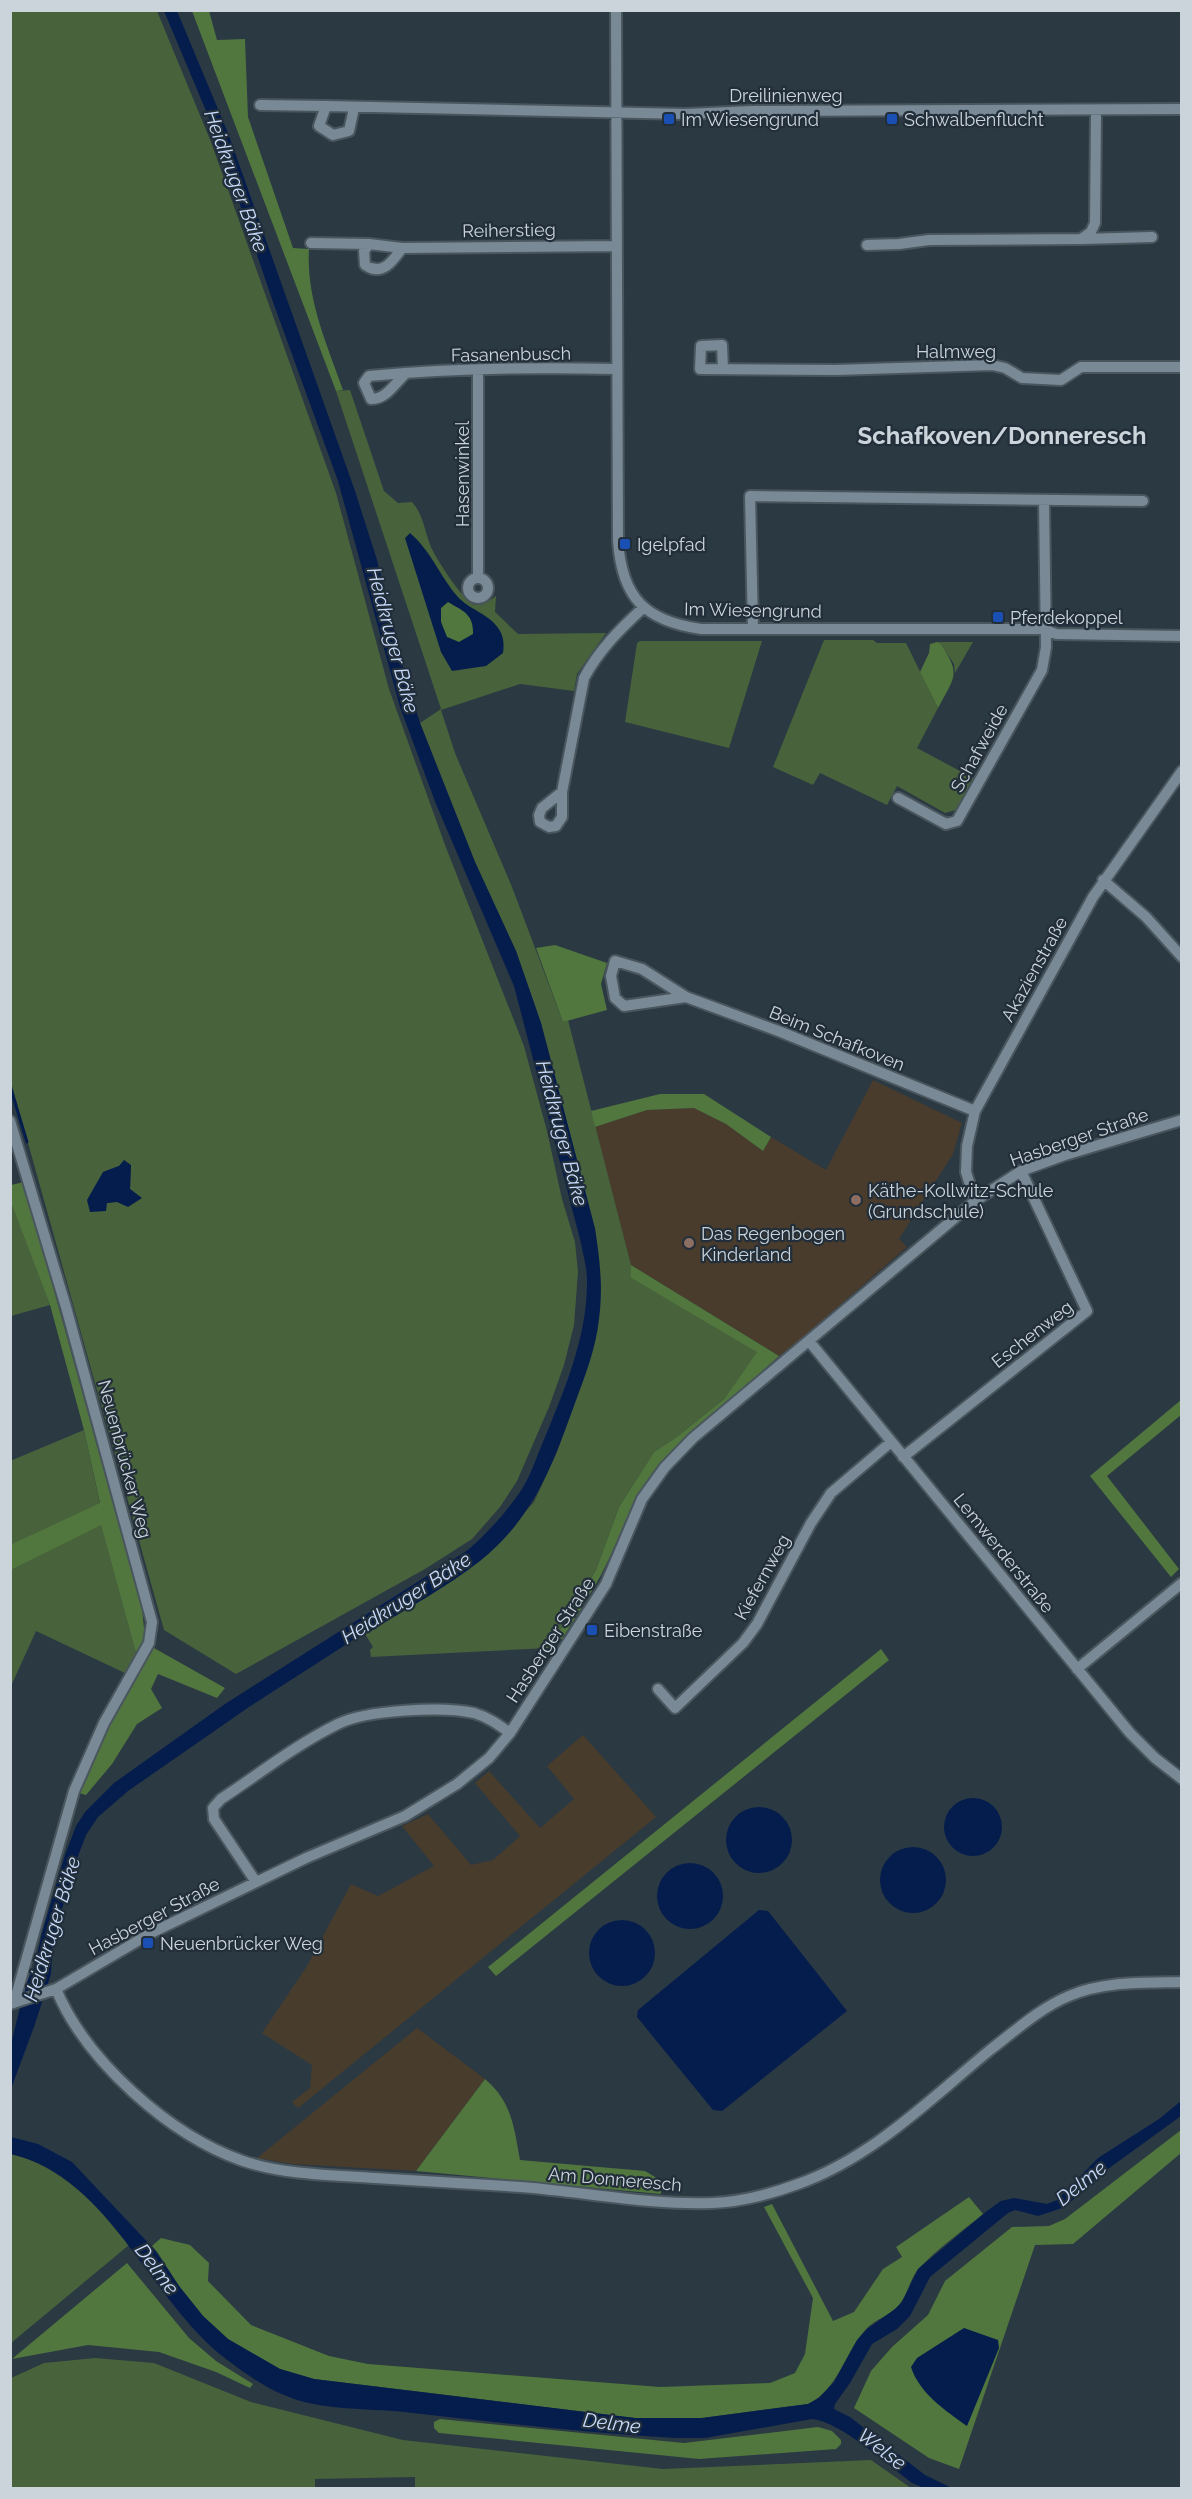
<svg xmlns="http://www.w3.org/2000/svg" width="1192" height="2499" font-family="Raleway,sans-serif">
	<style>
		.commercial { fill: #483c2d }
		.education { fill: #493c2d }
		.green { fill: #48623b; fill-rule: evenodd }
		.forest { fill: #51773e }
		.water { fill: #051d4d; fill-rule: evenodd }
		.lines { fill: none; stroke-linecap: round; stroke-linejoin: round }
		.stream { stroke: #051d4d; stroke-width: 3 }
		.minor-casing { stroke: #4a565e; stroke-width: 14 }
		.minor { stroke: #798995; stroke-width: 10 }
		.transit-dot { fill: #1a4fb4; stroke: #222e39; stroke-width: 2 }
		.education-dot { fill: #8d6e63; stroke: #222e39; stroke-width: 2 }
		.labels { text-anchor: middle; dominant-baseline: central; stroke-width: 4.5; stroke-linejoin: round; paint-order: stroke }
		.street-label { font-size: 18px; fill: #cbd4da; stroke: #222e39 }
		.poi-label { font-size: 18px; fill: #cbd4da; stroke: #222e39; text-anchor: start }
		.water-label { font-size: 20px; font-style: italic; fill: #c8dbfc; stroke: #222e39 }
		.district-label { font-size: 24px; font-weight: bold; fill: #cbd4da; stroke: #222e39 }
	</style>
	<rect width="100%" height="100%" fill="#2b3943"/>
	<path class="commercial" d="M 583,1735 L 656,1817 L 298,2108 L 292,2102 L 310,2088 L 312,2065 L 262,2033 L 307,1966 L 351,1884 L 378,1896 L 434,1866 L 402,1826 L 428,1814 L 471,1865 L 493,1860 L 520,1836 L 475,1783 L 489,1771 L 540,1828 L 574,1799 L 547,1766 Z
		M 417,2028 L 485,2079 L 416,2171 L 293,2164 L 257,2158 Z"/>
	<path class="education" d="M 873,1080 L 962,1123 L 953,1154 L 899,1239 L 907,1247 L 796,1343 L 779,1356 L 631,1265 L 595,1127 L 647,1110 L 694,1108 L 726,1124 L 763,1151 L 771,1137 L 826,1170 Z"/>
	<path class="green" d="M 11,11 L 157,11 L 211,142 L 336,493 L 389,689 L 445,845 L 524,1046 L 547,1131 L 562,1199 L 575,1242 L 578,1272 L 574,1325 L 564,1365 L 549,1407 L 517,1481 L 500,1507 L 472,1539 L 425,1569 L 236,1674 L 164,1630 L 11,1082 ZM 131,1165 L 130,1189 L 141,1198 L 107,1203 L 103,1172 L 119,1166 Z
		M 350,390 L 384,491 L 398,503 L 412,502 C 425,516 425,537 434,553 C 439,563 465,603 475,605 C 483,606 490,600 496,596 L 495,612 L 518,634 L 606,633 L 577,674 L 574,691 L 520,684 L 441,710 L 455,753 L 512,887 L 563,1022 L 568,1020 L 631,1265 L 631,1278 L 758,1351 L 724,1399 L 678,1436 L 654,1452 L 619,1507 L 596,1570 L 549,1648 L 371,1657 L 370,1650 L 373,1647 L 364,1632 L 368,1632 L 480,1560 L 534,1502 L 557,1452 L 583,1380 L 595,1341 L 601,1286 L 595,1228 L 541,1023 L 516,951 L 475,862 L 420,723 L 441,709 L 336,391 Z
		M 824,640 L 873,640 L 877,643 L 906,643 L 938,708 L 917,748 L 973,778 L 956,810 L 945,813 L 897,786 L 887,805 L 820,773 L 813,785 L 773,767 Z
		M 640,641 L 762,641 L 729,748 L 625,722 L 637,643 Z
		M 937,642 L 973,642 L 955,673 L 954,664 L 941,644 Z
		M 12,1201 L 50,1305 L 11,1316 L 10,1202 Z
		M 84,1430 L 100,1504 L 11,1545 L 10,1461 Z
		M 101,1524 L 137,1657 L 127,1674 L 36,1631 L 11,1686 L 11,1570 Z
		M 11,2154 C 58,2164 101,2207 129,2245 L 11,2343 Z
		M 95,2358 L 154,2363 L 251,2402 L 403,2440 L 663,2469 L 871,2460 L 911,2488 L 415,2488 L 415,2477 L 315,2479 L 315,2488 L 11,2488 L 11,2378 L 44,2363 Z"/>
	<path class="forest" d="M 192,11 L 209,11 L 217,40 L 245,39 L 248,117 L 293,248 L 309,249 C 306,299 327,344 343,390 L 336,391 Z
		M 448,602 C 464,611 473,614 473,634 L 459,642 L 447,637 L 441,622 L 441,608 Z
		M 937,642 L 941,644 C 961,675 955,676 938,708 L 920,672 L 929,653 L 930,644 Z
		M 555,945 L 607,963 L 601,984 L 607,1010 L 563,1022 L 536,948 Z
		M 660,1094 L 704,1094 L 771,1137 L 763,1151 L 726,1124 L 694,1108 L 647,1110 L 595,1127 L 591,1111 Z
		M 24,1182 L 142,1608 L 145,1639 L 137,1657 L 101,1525 L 11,1570 L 10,1545 L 100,1503 L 84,1430 L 50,1305 L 11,1202 L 11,1185 Z
		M 631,1265 L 779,1356 L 660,1463 C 630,1500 622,1535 601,1575 C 589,1597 575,1618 562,1639 L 554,1640 L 596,1570 L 619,1507 L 654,1452 L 678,1436 L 724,1399 L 757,1352 L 631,1278 Z
		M 1181,1400 L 1181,1415 L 1107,1476 L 1179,1569 L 1171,1577 L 1090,1476 Z
		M 154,1648 L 225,1688 L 217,1698 L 158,1674 L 151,1689 L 162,1708 L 137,1724 L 112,1764 L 86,1795 L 79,1793 C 101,1744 120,1690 154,1648 Z
		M 881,1649 L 889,1660 L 496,1976 L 488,1967 Z
		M 485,2079 C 512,2102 514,2127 520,2160 L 645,2171 L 660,2180 L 661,2194 L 416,2171 Z
		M 1181,2130 L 1181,2153 L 1073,2244 L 1035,2245 L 959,2469 L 929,2458 L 854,2408 L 871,2371 L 892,2347 L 928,2315 L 945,2281 L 1012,2227 L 1049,2226 L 1065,2219 Z
		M 969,2197 L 983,2214 C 962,2231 939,2248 920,2267 C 909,2279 908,2296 897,2307 C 889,2316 876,2319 867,2328 C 844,2352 840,2388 808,2404 L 702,2418 L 635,2418 L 314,2379 L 280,2369 L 228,2339 L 203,2316 L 179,2286 L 158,2253 L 152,2246 L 161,2238 L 190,2245 L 209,2263 L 208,2281 L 251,2325 L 329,2356 L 368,2364 L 660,2387 L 770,2383 L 795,2373 L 805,2354 L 813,2298 L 764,2207 L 772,2204 L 833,2321 L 854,2312 L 883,2269 L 902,2257 L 896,2247 Z
		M 127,2263 L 189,2338 L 216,2361 L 253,2384 L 250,2388 L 216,2372 L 159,2352 L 88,2345 L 12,2359 Z
		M 440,2419 L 684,2443 L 818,2427 L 832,2431 L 841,2440 L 841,2444 L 836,2449 L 699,2459 L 439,2433 L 434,2428 L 434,2422 Z"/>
	<path class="water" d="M 164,11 L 177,11 L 228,133 L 355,491 L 377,560 L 405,675 L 420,723 L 475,862 L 516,951 L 541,1023 L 595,1229 C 600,1259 603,1289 599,1319 C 596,1348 585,1376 575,1403 C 552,1466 535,1516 480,1561 C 446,1588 405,1609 368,1633 L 364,1633 L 249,1707 L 128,1791 L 98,1817 L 86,1835 L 78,1856 L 53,1939 L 51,1974 L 35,2024 L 11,2089 L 11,2044 L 26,1983 L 34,1969 L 42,1933 L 65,1855 L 76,1826 L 85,1812 L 114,1783 L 225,1704 L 468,1550 C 487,1533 505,1514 520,1492 C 530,1478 536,1458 543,1442 C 564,1391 588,1336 587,1279 C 587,1267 583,1255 581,1243 L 514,986 L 436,804 L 400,707 L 338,481 L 273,302 L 217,137 Z
		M 410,533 C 431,551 440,576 457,596 C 469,610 491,614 500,631 C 504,638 504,646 503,653 L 486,666 L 452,671 L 441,652 L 405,538 ZM 448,602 C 463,611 474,614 473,634 L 459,642 L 447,637 L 441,622 L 441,608 Z
		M 124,1160 L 131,1165 L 130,1189 L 142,1198 L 128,1207 L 117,1202 L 107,1203 L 106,1211 L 90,1212 L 87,1200 L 103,1172 L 119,1166 Z
		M944 1827a29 29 0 1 1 58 0a29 29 0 1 1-58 0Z
		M726 1840a33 33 0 1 1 66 0a33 33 0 1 1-66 0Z
		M880 1880a33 33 0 1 1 66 0a33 33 0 1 1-66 0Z
		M657 1896a33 33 0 1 1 66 0a33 33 0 1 1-66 0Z
		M 759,1910 L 768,1911 L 847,2011 L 722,2111 L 713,2110 L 637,2017 L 638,2010 Z
		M589 1953a33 33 0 1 1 66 0a33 33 0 1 1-66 0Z
		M 1181,2101 L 1181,2116 L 1101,2174 L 1065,2207 L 1038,2216 L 1015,2210 L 1008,2213 L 930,2277 L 910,2316 L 897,2329 L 872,2344 L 850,2383 L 835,2404 L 834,2409 L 850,2417 L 925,2475 L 952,2488 L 924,2488 L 912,2483 C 888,2465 841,2422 812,2419 L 705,2438 L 675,2438 C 584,2433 494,2422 404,2412 C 366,2408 320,2411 284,2395 C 264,2387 243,2372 226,2359 C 151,2303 109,2175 10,2154 L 11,2137 L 38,2144 L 72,2162 L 154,2249 L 179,2286 L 203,2316 L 228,2339 L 280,2369 L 314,2379 L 635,2418 L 702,2418 L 808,2404 L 819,2398 L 834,2382 L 857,2340 L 867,2329 L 895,2309 L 902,2302 L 918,2269 L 987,2211 L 1001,2201 L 1014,2198 L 1047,2204 L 1057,2200 L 1098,2158 L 1159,2119 Z
		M 964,2328 L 998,2340 L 999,2348 L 967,2426 C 946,2411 919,2393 911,2367 L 917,2358 Z"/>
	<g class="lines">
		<path class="stream" d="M 10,1086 L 27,1142
			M 10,1141 L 14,1154"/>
		<defs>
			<path id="minor" d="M 616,10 L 618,541 C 622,598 645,621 701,629 L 1044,629 L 1056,634 L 1182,636
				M 260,105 L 326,106
				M 354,108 L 349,131 L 333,135 L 319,126 L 326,106 L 685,114 L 753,111 L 1182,109
				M 1082,239 L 1152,237
				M 311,243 L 369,244
				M 867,245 L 899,244 L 929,240 L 1081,239 L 1091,232 L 1095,223 L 1096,110
				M 402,248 C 393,261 382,277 365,265 L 364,251 L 369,244 L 402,248 L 617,246
				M 723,369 L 722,345 L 701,346 L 700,369 L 836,370 L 992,365 L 1005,368 L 1022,378 L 1061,380 L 1081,367 L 1182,367
				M 478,370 L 478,578
				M 406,373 C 395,383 387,399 371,399 L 364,383 L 369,376 C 450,368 534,367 616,369
				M468 588a10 10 0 1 1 20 0a10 10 0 1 1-20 0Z
				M 753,628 L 750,496 L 1143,501
				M 562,792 L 562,817 L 556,826 L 549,827 L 540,822 L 539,815 L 542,808 L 562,792 L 584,678 C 599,650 620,629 643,608
				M 898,798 L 946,824 L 957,821 L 1042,670 L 1046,647 L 1044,501
				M 1103,880 L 1146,917 L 1182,957
				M 686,997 L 642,969 L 615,961 L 611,976 L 615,998 L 624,1006 L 686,997 L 781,1032 L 975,1111
				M 10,1121 L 66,1307 L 152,1622 L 149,1643 L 104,1723 L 74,1791 L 14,2003
				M 975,1201 L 966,1172 L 967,1146 L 975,1111 L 1093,897 L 1182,771
				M 809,1341 L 1130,1733 L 1155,1758 L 1182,1779
				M 903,1457 L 1087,1311 L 1021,1171
				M 1077,1669 L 1182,1583
				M 658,1689 L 675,1708 L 743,1643 L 757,1624 L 811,1523 L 831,1493 L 891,1442
				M 256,1882 L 214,1819 L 213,1808 L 221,1799 C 259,1774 297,1744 338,1724 C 366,1710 443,1706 474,1713 C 488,1717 499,1725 510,1733
				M 56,1989 C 86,2061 169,2135 243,2161 C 285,2175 332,2175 375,2178 C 424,2181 473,2184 521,2187 C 585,2192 648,2205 712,2203 C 740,2202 771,2194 798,2184 C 872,2158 930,2099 990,2050 C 1015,2031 1040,2008 1069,1996 C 1104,1981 1144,1983 1182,1982
				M 10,2004 L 56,1989 L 151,1933 L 306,1858 L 405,1816 L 457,1784 L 489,1758 L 510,1733 L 606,1584 L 642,1499 L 665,1467 L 693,1438 L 975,1201 L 1021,1171 L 1065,1155 L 1182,1120"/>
		</defs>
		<use href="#minor" class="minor-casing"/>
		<use href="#minor" class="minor"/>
	</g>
	<g class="transit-dot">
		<rect x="663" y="113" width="12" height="12" rx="3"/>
		<rect x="886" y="113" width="12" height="12" rx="3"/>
		<rect x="619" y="538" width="12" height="12" rx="3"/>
		<rect x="992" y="611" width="12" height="12" rx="3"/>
		<rect x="586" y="1624" width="12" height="12" rx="3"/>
		<rect x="142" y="1937" width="12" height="12" rx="3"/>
	</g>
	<g class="education-dot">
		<circle cx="856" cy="1200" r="6"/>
		<circle cx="689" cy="1243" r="6"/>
	</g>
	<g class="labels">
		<g class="street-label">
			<text x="786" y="95">Dreilinienweg</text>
			<text transform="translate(509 230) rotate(-1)">Reiherstieg</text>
			<text x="956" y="351">Halmweg</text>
			<text transform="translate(511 354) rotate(-1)">Fasanenbusch</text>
			<text transform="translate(462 474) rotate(-90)">Hasenwinkel</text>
			<text transform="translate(753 610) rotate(1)">Im Wiesengrund</text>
			<text transform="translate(979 748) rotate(-61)">Schafweide</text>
			<text transform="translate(1034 969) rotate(-61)">Akazienstraße</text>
			<text transform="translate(837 1038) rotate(22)">Beim Schafkoven</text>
			<text transform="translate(1079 1137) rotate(-19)">Hasberger Straße</text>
			<text transform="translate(1032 1334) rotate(-38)">Eschenweg</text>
			<text transform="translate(125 1459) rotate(75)">Neuenbrücker Weg</text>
			<text transform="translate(1004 1553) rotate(51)">Lemwerderstraße</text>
			<text transform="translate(762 1577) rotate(-61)">Kiefernweg</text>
			<text transform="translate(550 1640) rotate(-57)">Hasberger Straße</text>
			<text transform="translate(154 1916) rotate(-28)">Hasberger Straße</text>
			<text transform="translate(615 2179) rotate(5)">Am Donneresch</text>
		</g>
		<g class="poi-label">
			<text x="681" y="119">Im Wiesengrund</text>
			<text x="904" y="119">Schwalbenflucht</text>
			<text x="637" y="544">Igelpfad</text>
			<text x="1010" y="617">Pferdekoppel</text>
			<text x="868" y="1190">Käthe-Kollwitz-Schule<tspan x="868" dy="21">(Grundschule)</tspan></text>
			<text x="701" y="1233">Das Regenbogen<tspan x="701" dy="21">Kinderland</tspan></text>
			<text x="604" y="1630">Eibenstraße</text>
			<text x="160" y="1943">Neuenbrücker Weg</text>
		</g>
		<g class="water-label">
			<text transform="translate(236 181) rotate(70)">Heidkruger Bäke</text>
			<text transform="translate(393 640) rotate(75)">Heidkruger Bäke</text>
			<text transform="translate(562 1133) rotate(75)">Heidkruger Bäke</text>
			<text transform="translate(406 1598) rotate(-33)">Heidkruger Bäke</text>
			<text transform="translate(52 1929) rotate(-73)">Heidkruger Bäke</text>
			<text transform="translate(1081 2183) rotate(-39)">Delme</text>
			<text transform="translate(157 2269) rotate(53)">Delme</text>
			<text transform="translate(612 2423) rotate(7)">Delme</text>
			<text transform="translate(882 2449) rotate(37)">Welse</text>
		</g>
		<g class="district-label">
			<text x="1002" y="435">Schafkoven/Donneresch</text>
		</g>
	</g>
	<rect width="1192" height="2499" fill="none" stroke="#cbd4da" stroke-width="24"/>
</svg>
